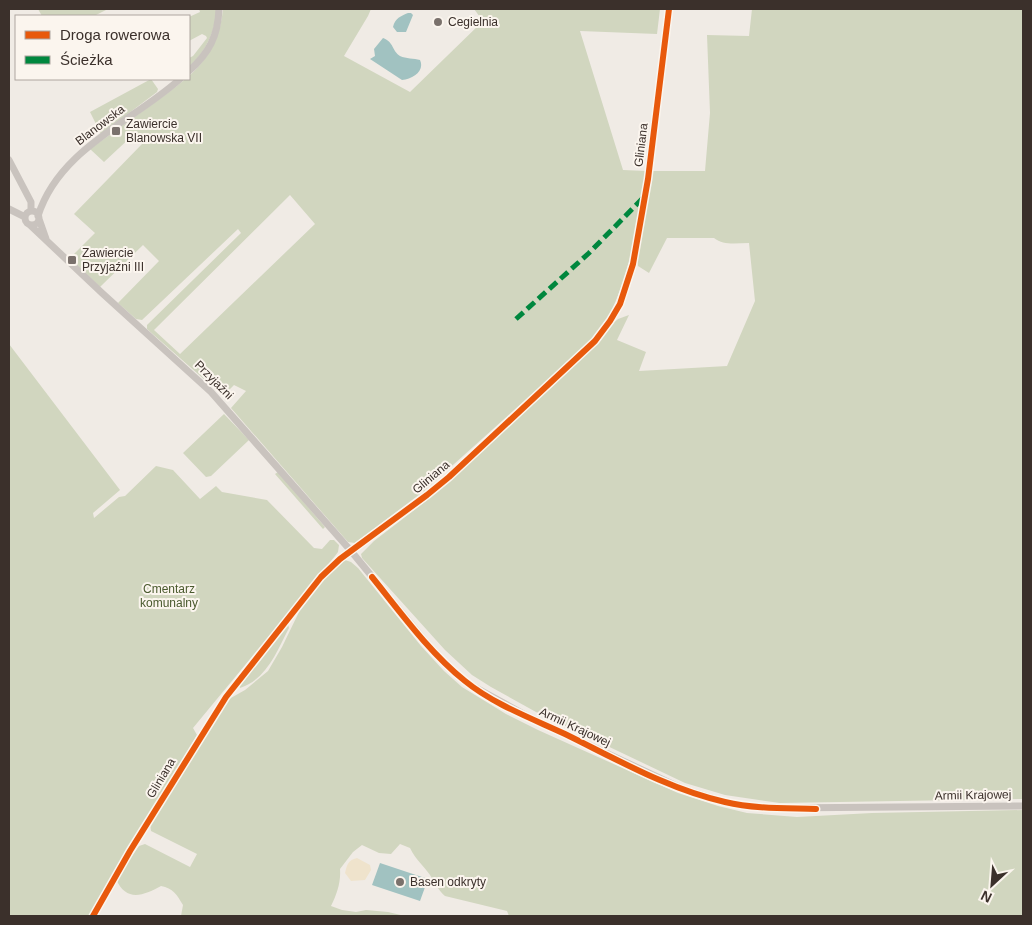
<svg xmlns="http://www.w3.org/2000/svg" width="1032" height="925" font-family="Arial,sans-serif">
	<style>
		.green { fill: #d1d6bf; fill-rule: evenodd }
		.sand { fill: #efe3cc }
		.water { fill: #a1c2c1 }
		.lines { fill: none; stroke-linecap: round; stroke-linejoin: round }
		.stream { stroke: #a1c2c1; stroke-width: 1 }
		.tertiary { stroke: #c9c3be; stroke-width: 7 }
		.quiet { stroke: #00873e; stroke-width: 5; stroke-dasharray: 10 5; stroke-linecap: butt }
		.cycleway-casing { stroke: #fbf5ee; stroke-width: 9 }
		.cycleway { stroke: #e8590c; stroke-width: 6 }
		.poi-dot { fill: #7a716c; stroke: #fbf5ee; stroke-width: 2 }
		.labels { text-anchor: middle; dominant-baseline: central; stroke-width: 4; stroke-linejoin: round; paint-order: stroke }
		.poi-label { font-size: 12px; fill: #3b302b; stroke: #fbf5ee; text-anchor: start }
		.street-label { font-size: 12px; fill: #3b302b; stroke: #fbf5ee }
		.park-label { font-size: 12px; fill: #4a5a2e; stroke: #fbf5ee }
	</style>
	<rect width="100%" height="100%" fill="#f0ebe5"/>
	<path class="green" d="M 38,9 L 108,9 L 94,16 L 42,16 Z
		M 199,9 L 217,9 C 215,32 206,51 189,67 L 189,58 L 193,56 L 207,38 L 206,36 L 202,34 L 189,41 L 189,17 L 200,12 Z
		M 223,9 L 371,9 L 368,16 L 344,56 L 410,92 L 483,21 L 474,9 L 660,9 L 657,34 L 580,31 L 623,170 L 646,171 C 638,219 631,276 607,319 C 603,327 597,334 591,341 L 424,491 L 355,543 L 348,542 L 231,408 L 246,391 L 234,385 L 223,396 L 147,329 L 147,325 L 241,233 L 238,229 L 142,320 L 136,319 L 118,303 L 159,261 L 143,245 L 100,287 L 70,258 L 95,233 L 74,214 L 142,144 L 133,135 L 104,162 L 90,149 C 110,135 130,120 150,106 C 188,78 218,60 223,9 ZM 290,195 L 315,224 L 180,354 L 154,330 Z
		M 752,9 L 1023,9 L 1023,799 L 780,803 L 725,795 L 685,783 L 536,712 L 491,687 L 472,675 L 445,650 L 362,558 L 361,554 L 374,541 L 426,501 L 552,387 L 597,343 L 609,327 L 618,319 L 629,315 L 617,340 L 646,352 L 639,371 L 727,366 L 755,301 L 749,243 C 737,243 724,246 714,238 L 667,238 L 649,273 L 638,266 L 637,260 L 652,171 L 705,171 L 710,113 L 707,35 L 749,36 Z
		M 151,79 L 158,89 L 157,92 L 101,134 L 90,112 Z
		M 9,344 L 120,490 L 93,513 L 94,518 L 119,497 L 125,496 L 156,466 L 173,470 L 200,499 L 216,486 L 222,492 L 267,500 L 314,548 L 322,549 L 330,540 L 334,540 L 339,545 L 338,552 L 335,556 L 193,728 L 197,735 L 193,742 L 126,851 L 90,916 L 9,916 Z
		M 224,414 L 249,440 L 211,476 L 206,477 L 183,453 Z
		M 278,472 L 325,527 L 323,529 L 275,474 Z
		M 345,560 L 351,562 L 358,568 L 421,646 L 444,671 L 462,687 L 506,714 L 538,730 L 678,793 L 718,806 L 747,813 L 797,817 L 872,813 L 1023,810 L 1023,916 L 509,916 L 507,911 L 445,896 C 438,890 435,883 430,875 C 423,865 416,860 410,848 L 400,844 L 391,854 L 379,853 L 362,845 L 353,852 L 340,869 C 341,882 337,894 331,906 L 342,910 L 356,912 L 366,910 L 388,912 L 405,916 L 181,916 L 183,905 C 177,895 173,888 161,886 C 143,896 126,902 116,879 L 139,846 L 145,844 L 190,867 L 197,854 L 151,831 L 150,823 L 229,699 L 245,690 L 268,671 L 282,647 L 299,612 L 324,578 L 341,561 Z
		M 288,624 L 289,628 C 277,651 267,679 240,688 L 239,685 Z"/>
	<path class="sand" d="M 357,858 L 370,865 L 371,870 L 365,880 L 351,881 L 345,873 C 347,865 348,860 357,858 Z"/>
	<path class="water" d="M 408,13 L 411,13 L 413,15 L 406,32 L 397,32 L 393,27 C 395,18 401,16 408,13 Z
		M 383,38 C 394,42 392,51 400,56 C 406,59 414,58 420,60 C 425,71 413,79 402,80 L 370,59 L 375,56 L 374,49 Z
		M 380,863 L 428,879 L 420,901 L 372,885 Z"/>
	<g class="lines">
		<path class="stream" d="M 417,916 L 423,916"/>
		<path class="tertiary" d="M 189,71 C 209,53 218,36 219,9
			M 9,160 L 31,202 L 31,211
			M 9,209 L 25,217
			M25 218a7 7 0 1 1 14 0a7 7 0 1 1-14 0Z
			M 38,216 C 59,149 132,122 180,79
			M 39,219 L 46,239
			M 30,225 L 102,293 L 211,392 L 351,551 L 425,641 L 444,662 L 467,683 L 529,717 L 683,789 L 725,802 L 754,807 L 778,808 L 1023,806
			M 93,916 L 130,851 L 226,697 L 321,577 L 340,559 L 427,495 L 449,477 L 595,341 L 610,321 L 620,304 L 633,264 L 648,179 L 669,9"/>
		<path class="quiet" d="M 516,319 L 589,253 L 644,197"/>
		<defs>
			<path id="cycleway" d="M 372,577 C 401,613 429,652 465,681 C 493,704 533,719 565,734 C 616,759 670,790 725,802 C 755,809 785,808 816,809
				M 93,916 L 130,851 L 226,697 L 321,577 L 340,559 L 427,495 L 449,477 L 595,341 L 610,321 L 620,304 L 633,264 L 648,179 L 669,9"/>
		</defs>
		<use href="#cycleway" class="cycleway-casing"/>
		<use href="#cycleway" class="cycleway"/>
	</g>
	<g class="poi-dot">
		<circle cx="438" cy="22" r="5"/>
		<rect x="111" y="126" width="10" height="10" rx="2.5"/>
		<rect x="67" y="255" width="10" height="10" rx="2.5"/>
		<circle cx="400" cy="882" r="5"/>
	</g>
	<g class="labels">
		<g class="poi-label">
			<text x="448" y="22">Cegielnia</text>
			<text x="126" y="124">Zawiercie<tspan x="126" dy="14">Blanowska VII</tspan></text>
			<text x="82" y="253">Zawiercie<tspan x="82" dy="14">Przyjaźni III</tspan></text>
			<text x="410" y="882">Basen odkryty</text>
		</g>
		<g class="street-label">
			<text transform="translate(100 125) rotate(-37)">Blanowska</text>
			<text transform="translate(641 145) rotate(-83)">Gliniana</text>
			<text transform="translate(214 380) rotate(45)">Przyjaźni</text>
			<text transform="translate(431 477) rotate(-40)">Gliniana</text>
			<text transform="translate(575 727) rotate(25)">Armii Krajowej</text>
			<text transform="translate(161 778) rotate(-59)">Gliniana</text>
			<text transform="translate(973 795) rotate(-1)">Armii Krajowej</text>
		</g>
		<g class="park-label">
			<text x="169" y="589">Cmentarz<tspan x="169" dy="14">komunalny</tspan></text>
		</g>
	</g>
	<rect width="1032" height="925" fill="none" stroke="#3b302b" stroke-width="20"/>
	<rect x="15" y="15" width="175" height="65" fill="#fbf5ee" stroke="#aea6a0"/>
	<rect x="25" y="31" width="25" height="8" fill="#e8590c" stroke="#aea6a0"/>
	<text x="60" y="40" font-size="15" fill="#3b302b">Droga rowerowa</text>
	<rect x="25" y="56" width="25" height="8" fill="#00873e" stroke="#aea6a0"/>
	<text x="60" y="65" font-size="15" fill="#3b302b">Ścieżka</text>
	<g transform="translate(992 885) rotate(206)" stroke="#fbf5ee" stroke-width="4" paint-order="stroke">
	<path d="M0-4L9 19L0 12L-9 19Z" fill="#3b302b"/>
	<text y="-8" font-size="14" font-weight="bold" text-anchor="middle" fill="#3b302b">N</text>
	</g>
</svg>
